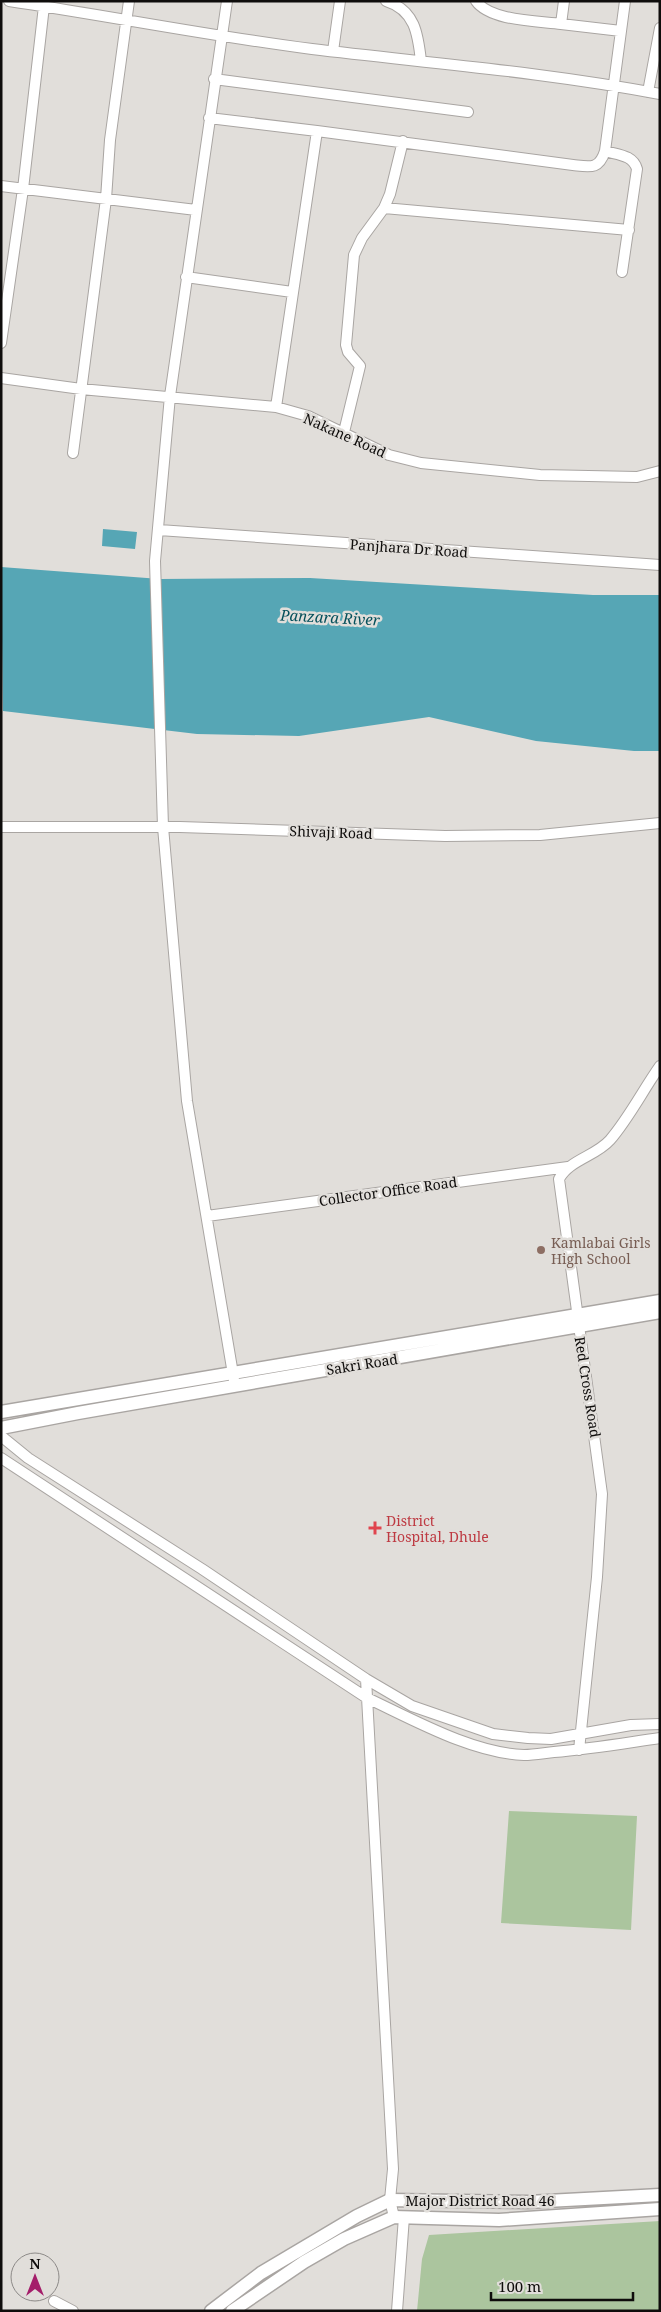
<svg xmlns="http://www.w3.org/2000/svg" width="661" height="2312" font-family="'Noto Serif',serif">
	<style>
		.green { fill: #abc59e }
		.water { fill: #56a6b5 }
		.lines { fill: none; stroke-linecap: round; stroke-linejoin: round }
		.minor-casing { stroke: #a9a5a2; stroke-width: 12 }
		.major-casing { stroke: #a9a5a2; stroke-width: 15 }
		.minor { stroke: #fff; stroke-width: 10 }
		.major { stroke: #fff; stroke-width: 12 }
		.education-dot { fill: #8d6e63; stroke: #e1deda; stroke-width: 2 }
		.health-dot { fill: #e0444e; stroke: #e1deda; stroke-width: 2 }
		.labels { text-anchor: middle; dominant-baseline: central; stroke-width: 5; stroke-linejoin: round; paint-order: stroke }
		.street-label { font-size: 14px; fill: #0f0d0c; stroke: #e1deda }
		.education-label { font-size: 14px; fill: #785e54; stroke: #e1deda; text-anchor: start }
		.health-label { font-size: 14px; fill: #be3a42; stroke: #e1deda; text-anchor: start }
		.water-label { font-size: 15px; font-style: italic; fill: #05505b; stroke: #e1deda }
	</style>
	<rect width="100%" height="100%" fill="#e1deda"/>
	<path class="green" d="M 509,1811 L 637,1816 L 631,1930 L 501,1923 Z
		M 660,2221 L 660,2311 L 417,2311 L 422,2259 L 429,2235 Z"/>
	<path class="water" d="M 103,529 L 137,532 L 135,549 L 102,546 Z
		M 1,567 L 160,579 L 310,578 L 593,595 L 660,595 L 660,751 L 634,751 L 536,741 L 429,717 L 299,736 L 197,734 L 3,711 Z"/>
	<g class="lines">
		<defs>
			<path id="minor" d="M 9,1 C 110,16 210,36 312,49 C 428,63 545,72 660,94
				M 227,1 L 170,396 L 155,561 L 163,827 L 187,1101 L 234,1380
				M 386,1 C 415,10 418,34 421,61
				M 476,1 C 490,21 538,21 561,24
				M 564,1 L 561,24 L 621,31
				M 333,51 L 340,1
				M 214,79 L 468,112
				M 648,92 L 660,28
				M 209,118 L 317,131
				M 605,151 C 619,155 633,155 637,169 L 622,272
				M 1,186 L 196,210
				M 384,208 L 629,230
				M 186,277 L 292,292
				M 1,343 L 23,189 L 44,6
				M 1,378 L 81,389 L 276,407 L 308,416 L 389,455 L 421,463 L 540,475 L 637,477 L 660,471
				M 276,407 L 317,131 L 573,165 C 590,167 599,170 605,151 L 625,1
				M 344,432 L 360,366 L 348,352 L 346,345 L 354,255 L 362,238 L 384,208 L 390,194 L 403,141
				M 73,453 L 106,199 L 110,140 L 129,1
				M 159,530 L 660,565
				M 1,827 L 180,827 L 445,836 L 540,835 L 660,823
				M 207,1216 L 568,1167
				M 1,1436 L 28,1458 L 202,1569 L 366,1679 L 412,1706 L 493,1734 L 528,1738 L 551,1739 L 631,1725 L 660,1724
				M 1,1458 L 367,1698 C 414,1720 472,1753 524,1755 C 534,1755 544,1753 554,1752 C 590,1749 625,1743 660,1738
				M 366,1679 L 393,2169 L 390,2200 L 394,2217
				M 579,1750 L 597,1577 L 602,1494 L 559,1179 C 569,1160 596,1156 610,1140 C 629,1118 643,1090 660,1066
				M 54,2301 L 73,2311
				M 397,2311 L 404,2217"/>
			<path id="major" d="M 1,1412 L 660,1301
				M 1,1428 L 78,1413 L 660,1312
				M 211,2311 L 261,2273 L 357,2216 L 390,2200 L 528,2202 L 660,2195
				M 232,2311 L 304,2262 L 344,2239 L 394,2217 L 499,2220 L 660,2209"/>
		</defs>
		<use href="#minor" class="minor-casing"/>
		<use href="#major" class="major-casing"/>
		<use href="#minor" class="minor"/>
		<use href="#major" class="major"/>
	</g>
	<circle class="education-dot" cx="541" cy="1250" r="5"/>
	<path class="health-dot" d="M372.5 1520.5h5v5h5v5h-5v5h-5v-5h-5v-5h5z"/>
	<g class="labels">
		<g class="street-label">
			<text transform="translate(345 435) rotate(24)">Nakane Road</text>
			<text transform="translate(409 548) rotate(4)">Panjhara Dr Road</text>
			<text transform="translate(331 832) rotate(2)">Shivaji Road</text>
			<text transform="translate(388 1191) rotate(-8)">Collector Office Road</text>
			<text transform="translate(362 1364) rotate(-9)">Sakri Road</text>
			<text transform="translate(588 1387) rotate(81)">Red Cross Road</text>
			<text x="480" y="2200">Major District Road 46</text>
		</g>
		<g class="education-label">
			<text x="551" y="1242">Kamlabai Girls<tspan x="551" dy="16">High School</tspan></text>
		</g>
		<g class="health-label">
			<text x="386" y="1520">District<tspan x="386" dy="16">Hospital, Dhule</tspan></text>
		</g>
		<g class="water-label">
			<text transform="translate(330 617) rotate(3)">Panzara River</text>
		</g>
	</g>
	<rect width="661" height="2312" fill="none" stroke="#0f0d0c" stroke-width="5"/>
	<g transform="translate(35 2277)"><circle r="24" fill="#e1deda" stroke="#8d8a88"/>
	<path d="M0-4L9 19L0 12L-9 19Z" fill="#a41e6a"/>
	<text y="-8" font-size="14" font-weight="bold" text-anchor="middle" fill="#0f0d0c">N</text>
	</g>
	<path d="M491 2292v8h142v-8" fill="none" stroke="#0f0d0c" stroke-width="2.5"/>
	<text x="498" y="2292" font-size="15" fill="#0f0d0c" stroke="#e1deda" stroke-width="4" paint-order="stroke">100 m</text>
</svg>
